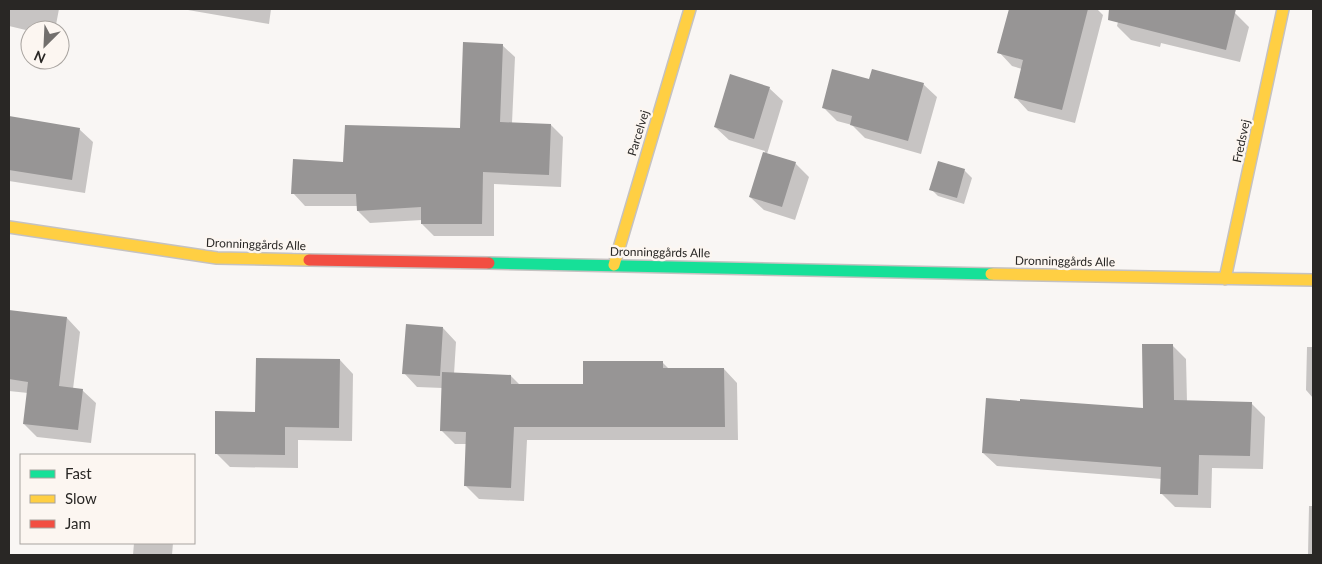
<svg xmlns="http://www.w3.org/2000/svg" width="1322" height="564" font-family="Lato,sans-serif">
	<style>
		.shadow { fill: #0003 }
		.building { fill: #979595 }
		.lines { fill: none; stroke-linecap: round; stroke-linejoin: round }
		.fast-casing { stroke: #c5c2c1; stroke-width: 14 }
		.slow-casing { stroke: #c5c2c1; stroke-width: 14 }
		.jam-casing { stroke: #c5c2c1; stroke-width: 14 }
		.fast { stroke: #16e098; stroke-width: 11 }
		.slow { stroke: #ffcf43; stroke-width: 11 }
		.jam { stroke: #f24e42; stroke-width: 11 }
		.labels { text-anchor: middle; dominant-baseline: central; stroke-width: 5; stroke-linejoin: round; paint-order: stroke }
		.street-label { font-size: 12px; fill: #292725; stroke: #fcf6f1 }
	</style>
	<rect width="100%" height="100%" fill="#f9f6f4"/>
	<path class="shadow" d="M 9,9 L 59,9 L 55,30 L 30,31 L 9,26 Z
		M 187,9 L 271,9 L 269,24 L 188,10 Z
		M 1010,9 L 1023,9 L 1042,14 L 1044,9 L 1097,9 L 1103,15 L 1075,123 L 1028,111 L 1015,97 L 1022,69 L 1012,66 L 999,52 Z
		M 1121,9 L 1217,9 L 1235,13 L 1249,27 L 1240,62 L 1161,43 L 1160,47 L 1131,40 L 1117,26 Z
		M 502,45 L 515,57 L 512,123 L 551,125 L 563,137 L 561,187 L 494,184 L 494,236 L 434,236 L 422,224 L 422,220 L 370,223 L 358,211 L 358,206 L 305,206 L 293,193 L 344,163 L 461,129 Z
		M 870,81 L 923,84 L 937,97 L 921,154 L 865,138 L 852,125 L 837,121 L 823,107 Z
		M 769,88 L 783,101 L 767,154 L 795,163 L 809,177 L 795,220 L 764,210 L 750,197 L 765,151 L 729,140 L 715,127 Z
		M 9,118 L 79,129 L 93,142 L 85,193 L 9,181 Z
		M 964,170 L 972,178 L 964,204 L 938,196 L 931,189 Z
		M 9,311 L 67,318 L 80,332 L 73,389 L 82,390 L 96,403 L 91,443 L 37,437 L 24,424 L 28,393 L 9,391 Z
		M 443,328 L 456,342 L 454,374 L 511,376 L 520,385 L 584,385 L 662,362 L 670,370 L 724,369 L 737,383 L 738,440 L 527,440 L 524,501 L 479,499 L 465,485 L 467,444 L 455,444 L 441,430 L 443,388 L 417,387 L 404,373 Z
		M 1172,345 L 1186,359 L 1187,402 L 1251,403 L 1265,417 L 1263,469 L 1212,468 L 1211,508 L 1175,507 L 1161,493 L 1162,479 L 997,466 L 983,453 L 1144,409 Z
		M 1307,347 L 1313,347 L 1313,398 L 1306,390 Z
		M 340,360 L 353,374 L 352,441 L 298,440 L 298,468 L 230,467 L 216,453 L 257,413 Z
		M 1309,506 L 1313,506 L 1313,555 L 1308,555 Z
		M 134,543 L 173,543 L 172,555 L 133,555 Z"/>
	<path class="building" d="M 1009,9 L 1088,9 L 1062,110 L 1014,98 L 1023,60 L 997,53 Z
		M 1109,9 L 1236,9 L 1226,50 L 1108,20 Z
		M 463,42 L 503,44 L 500,122 L 551,124 L 549,175 L 483,172 L 482,224 L 421,224 L 421,207 L 357,211 L 356,194 L 291,194 L 293,159 L 343,162 L 345,125 L 460,128 Z
		M 832,69 L 869,79 L 872,69 L 924,83 L 908,141 L 850,125 L 852,116 L 822,108 Z
		M 730,74 L 770,87 L 754,139 L 714,127 Z
		M 9,116 L 80,128 L 72,180 L 9,170 Z
		M 763,152 L 796,162 L 782,207 L 749,197 Z
		M 938,161 L 965,169 L 957,198 L 929,190 Z
		M 9,310 L 67,317 L 59,386 L 83,389 L 78,430 L 23,424 L 28,382 L 9,379 Z
		M 406,324 L 443,327 L 440,376 L 402,374 Z
		M 1142,344 L 1173,344 L 1174,400 L 1252,402 L 1250,456 L 1199,455 L 1198,495 L 1160,494 L 1161,467 L 982,453 L 986,398 L 1020,401 L 1020,399 L 1143,408 Z
		M 256,358 L 340,359 L 339,428 L 285,427 L 285,455 L 215,454 L 215,411 L 255,412 Z
		M 583,361 L 663,361 L 663,368 L 724,368 L 725,427 L 514,427 L 511,488 L 464,486 L 466,432 L 440,431 L 442,372 L 511,375 L 511,384 L 583,384 Z"/>
	<g class="lines">
		<defs>
			<path id="fast" d="M 489,263 L 991,274"/>
			<path id="slow" d="M 9,227 L 217,258 L 309,260
				M 614,265 L 690,9
				M 991,274 L 1313,280
				M 1225,279 L 1283,9"/>
			<path id="jam" d="M 309,260 L 489,263"/>
		</defs>
		<use href="#fast" class="fast-casing"/>
		<use href="#slow" class="slow-casing"/>
		<use href="#jam" class="jam-casing"/>
		<use href="#fast" class="fast"/>
		<use href="#slow" class="slow"/>
		<use href="#jam" class="jam"/>
	</g>
	<g class="labels">
		<g class="street-label">
			<text transform="translate(638 133) rotate(-73)">Parcelvej</text>
			<text transform="translate(1241 141) rotate(-78)">Fredsvej</text>
			<text transform="translate(256 244) rotate(2)">Dronninggårds Alle</text>
			<text transform="translate(660 252) rotate(1)">Dronninggårds Alle</text>
			<text transform="translate(1065 261) rotate(1)">Dronninggårds Alle</text>
		</g>
	</g>
	<rect width="1322" height="564" fill="none" stroke="#292725" stroke-width="20"/>
	<rect x="20" y="454" width="175" height="90" fill="#fcf6f1" stroke="#a8a39f"/>
	<rect x="30" y="470" width="25" height="8" fill="#16e098" stroke="#a8a39f"/>
	<text x="65" y="479" font-size="15" fill="#292725">Fast</text>
	<rect x="30" y="495" width="25" height="8" fill="#ffcf43" stroke="#a8a39f"/>
	<text x="65" y="504" font-size="15" fill="#292725">Slow</text>
	<rect x="30" y="520" width="25" height="8" fill="#f24e42" stroke="#a8a39f"/>
	<text x="65" y="529" font-size="15" fill="#292725">Jam</text>
	<g transform="translate(45 45) rotate(204)"><circle r="24" fill="#fcf6f1" stroke="#a8a39f"/>
	<path d="M0-4L9 19L0 12L-9 19Z" fill="#726f6d"/>
	<text y="-8" font-size="14" font-weight="bold" text-anchor="middle" fill="#292725">N</text>
	</g>
</svg>
